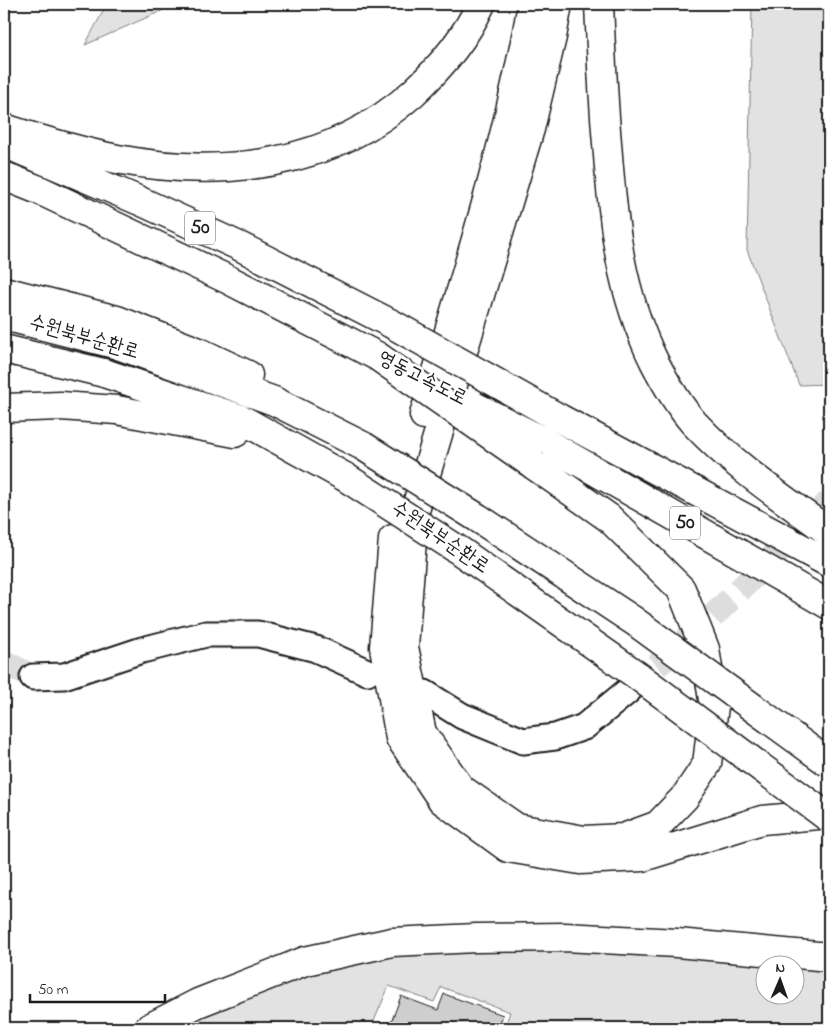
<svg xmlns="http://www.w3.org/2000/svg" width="833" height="1032" font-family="'Indie Flower','Poor Story',sans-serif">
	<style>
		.green { fill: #e2e2e2; stroke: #7f7f7f; fill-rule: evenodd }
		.building { fill: #cecece; stroke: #1c1c1c }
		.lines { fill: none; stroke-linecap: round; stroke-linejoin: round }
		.minor-tunnel { stroke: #ddd; stroke-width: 25; stroke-dasharray: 25 12; stroke-linecap: butt }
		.minor-casing { stroke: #1c1c1c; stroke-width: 29 }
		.highway-casing { stroke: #1c1c1c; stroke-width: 31 }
		.minor { stroke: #fff; stroke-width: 25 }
		.highway { stroke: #fff; stroke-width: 28 }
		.highway-bridge-casing { stroke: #1c1c1c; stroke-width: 31; stroke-linecap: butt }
		.highway-bridge { stroke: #fff; stroke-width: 28 }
		.labels { text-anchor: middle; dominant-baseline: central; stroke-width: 5; stroke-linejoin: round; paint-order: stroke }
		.shield { fill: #fff; stroke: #606060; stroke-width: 1 }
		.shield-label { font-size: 19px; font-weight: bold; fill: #1c1c1c }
		.street-label { font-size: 20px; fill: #1c1c1c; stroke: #fff }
	</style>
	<rect width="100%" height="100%" fill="#fff"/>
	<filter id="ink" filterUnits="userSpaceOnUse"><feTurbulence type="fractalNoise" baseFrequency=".02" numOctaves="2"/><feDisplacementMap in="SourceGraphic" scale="10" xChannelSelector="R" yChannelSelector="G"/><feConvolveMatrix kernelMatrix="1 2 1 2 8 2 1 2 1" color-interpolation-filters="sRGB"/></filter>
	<g filter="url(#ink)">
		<path class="green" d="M 107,4 L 177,4 L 85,45 Z
			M 752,4 L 829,4 L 829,384 L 799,385 L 747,250 Z
			M 392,942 L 829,957 L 829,1028 L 512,1028 L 505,1026 L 510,1012 L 441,987 L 434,1002 L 389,986 L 371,1028 L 149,1028 ZM 766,964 L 796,964 L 796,994 L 766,994 Z"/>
		<path class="building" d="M 444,994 L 503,1015 L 498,1028 L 389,1028 L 401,996 L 438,1010 Z"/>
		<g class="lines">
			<path class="minor-tunnel" d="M 4,662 L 33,677
				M 629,690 L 707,622 L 829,502"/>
			<defs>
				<path id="minor" d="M 33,677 L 64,676 L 142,650 L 206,634 L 258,634 L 316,649 L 367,672
					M 425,693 L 462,716 L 523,741 L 555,737 L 584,727 L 629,690"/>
				<path id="highway" d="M 599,4 C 601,50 603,97 607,143 C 613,222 619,291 655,363 C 666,384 678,405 694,423 C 734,466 782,498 829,532
					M 4,128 C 41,140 79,151 117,159 C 221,179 331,167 413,93 C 441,67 465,39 481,4
					M 18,149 L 140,201 L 239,246 L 392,324
					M 4,176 L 39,190 L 227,279 L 377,356
					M 4,291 L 117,320 L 199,352 L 248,375
					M 4,316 L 118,345 L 274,401 L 363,446
					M 4,349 L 104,373 L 241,419 L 345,477
					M 4,408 L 61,406 L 117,410 L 235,433
					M 424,415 C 464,280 508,143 532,4
					M 557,417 L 829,563
					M 541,440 L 829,605
					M 535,466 L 609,518 L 681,589 L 705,649 L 714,706 L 707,764 L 685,797 L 658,825 L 623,838 L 584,840 L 517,828 L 461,789 L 422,733 L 404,647 L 414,514 L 530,129 L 552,37 L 558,4
					M 393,539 L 384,647 L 400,738 L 442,800 L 508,848 L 580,860 L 643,857 L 762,820 L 829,814
					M 149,1028 L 198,1003 L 305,961 L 392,942 L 476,938 L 565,937 L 677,943 L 829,957"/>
			</defs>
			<use href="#minor" class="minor-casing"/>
			<use href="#highway" class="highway-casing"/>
			<use href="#minor" class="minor"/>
			<use href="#highway" class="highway"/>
			<defs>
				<path id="highway-bridge" d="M 392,324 L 557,417
					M 377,356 L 535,466
					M 474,406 L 541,440
					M 363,446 L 478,518 L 634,621 L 829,763
					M 345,477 L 460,551 L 638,676 L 829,818"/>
			</defs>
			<use href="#highway-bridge" class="highway-bridge-casing"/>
			<use href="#highway-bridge" class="highway-bridge"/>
		</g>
	</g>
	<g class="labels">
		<g class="shield">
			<rect x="185" y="211.5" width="30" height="33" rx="4"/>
			<rect x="670" y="506.5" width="30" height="33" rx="4"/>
		</g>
		<g class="shield-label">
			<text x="200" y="228">50</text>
			<text x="685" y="523">50</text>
		</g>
		<g class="street-label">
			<text transform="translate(84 338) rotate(16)">수원북부순환로</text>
			<text transform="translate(422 379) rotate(27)">영동고속도로</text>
			<text transform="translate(440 538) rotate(34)">수원북부순환로</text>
		</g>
	</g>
	<rect width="833" height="1032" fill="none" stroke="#fff" stroke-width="20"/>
	<rect x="10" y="10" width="813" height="1012" fill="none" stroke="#1c1c1c" stroke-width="2" filter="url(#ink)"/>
	<g transform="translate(780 980) rotate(2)"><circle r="24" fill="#ffffff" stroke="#a4a4a4"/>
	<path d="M0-4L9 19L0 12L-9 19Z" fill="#1c1c1c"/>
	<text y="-8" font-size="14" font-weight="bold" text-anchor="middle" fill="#1c1c1c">N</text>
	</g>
	<path d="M30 994v8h135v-8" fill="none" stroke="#1c1c1c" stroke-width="2.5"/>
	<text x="38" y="994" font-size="15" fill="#1c1c1c" stroke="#ffffff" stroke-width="4" paint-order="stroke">50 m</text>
</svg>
